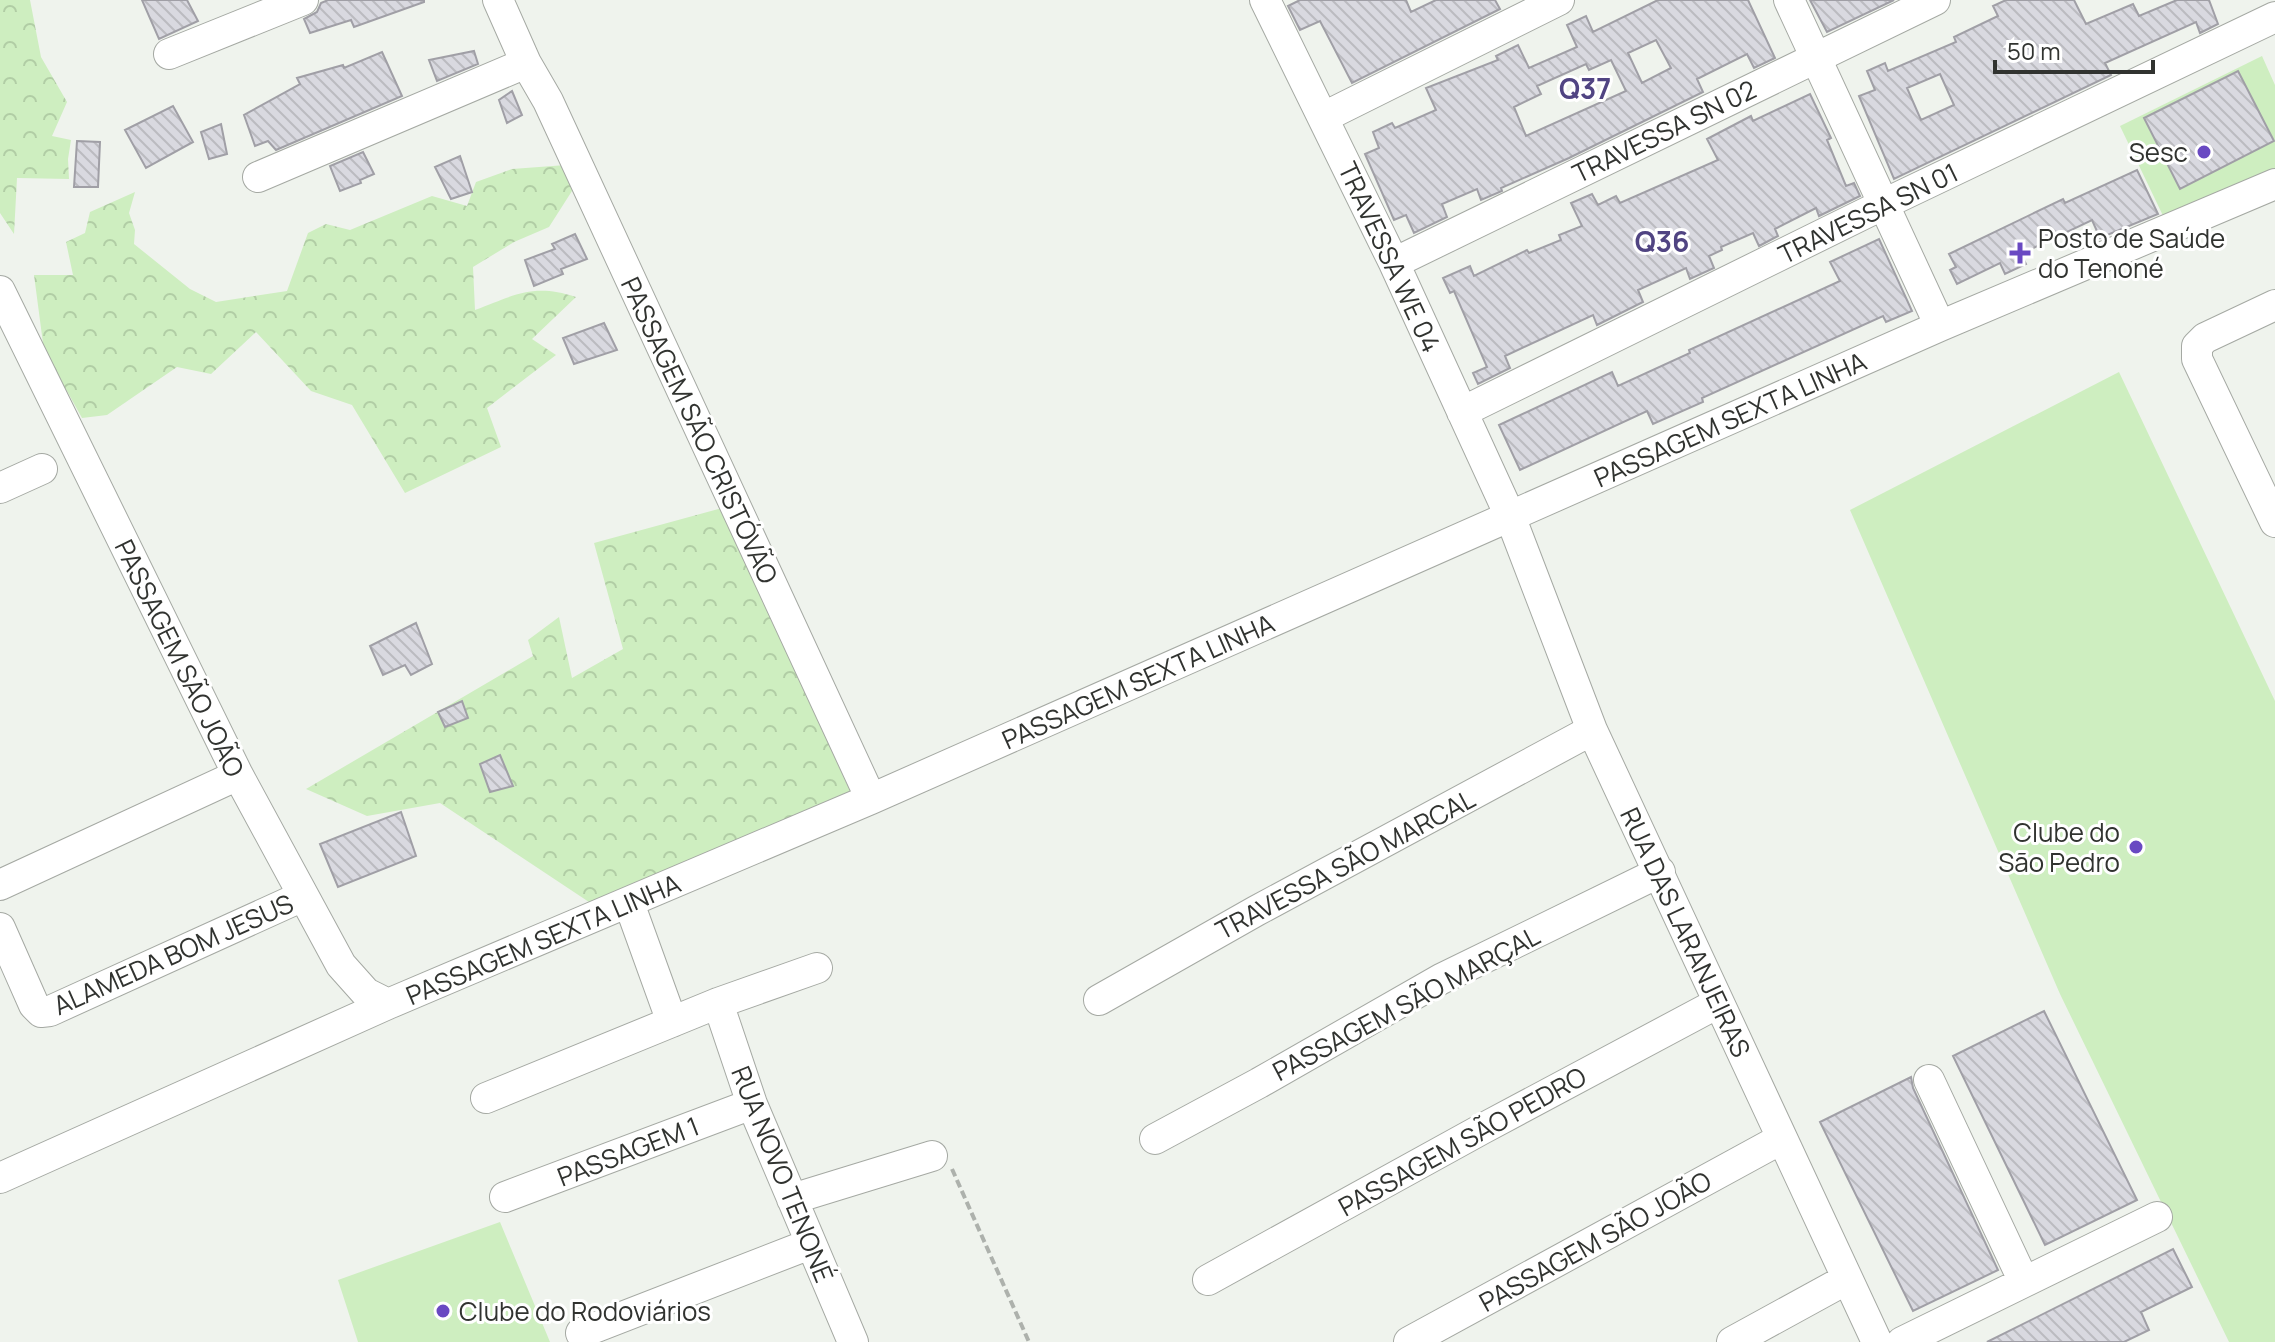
<svg xmlns="http://www.w3.org/2000/svg" width="2275" height="1342" font-family="Manrope,sans-serif">
	<style>
		.forest { fill: url(#forest-crowns) }
		.garden { fill: #ceeec0 }
		.building { fill: url(#building-back-hatch); stroke: #a09fa6; stroke-width: 2; fill-rule: evenodd }
		.lines { fill: none; stroke-linecap: round; stroke-linejoin: round }
		.minor-casing { stroke: #a5a9a3; stroke-width: 32 }
		.path { stroke: #adb1ac; stroke-width: 4; stroke-dasharray: 8 4; stroke-linecap: butt }
		.minor { stroke: #fff; stroke-width: 30 }
		.poi-dot { fill: #6949c2; stroke: #fff; stroke-width: 3 }
		.labels { text-anchor: middle; dominant-baseline: central; stroke-width: 6; stroke-linejoin: round; paint-order: stroke }
		.street-label { font-size: 26px; fill: #313330; stroke: #fff }
		.poi-label { font-size: 26px; fill: #313330; stroke: #fff; text-anchor: end }
		.neighbourhood-label { font-size: 28px; font-weight: bold; fill: #504482; stroke: #fff }
	</style>
	<defs>
		<pattern id="forest-crowns" width="20" height="18" patternUnits="userSpaceOnUse" patternTransform="scale(2)"><rect width="20" height="18" fill="#ceeec0"/><path d="M2 6a3 3 0 1 1 6 0M12 15a3 3 0 1 1 6 0" fill="none" stroke="#b1cda5"/></pattern>
		<pattern id="building-back-hatch" width="6" height="6" patternUnits="userSpaceOnUse" patternTransform="scale(2)"><rect width="6" height="6" fill="#d9d9e0"/><path d="M-1 5l2 2M0 0l6 6M5-1l2 2" fill="none" stroke="#bbbbc0"/></pattern>
	</defs>
	<rect width="100%" height="100%" fill="#eff3ed"/>
	<path class="forest" d="M 0,0 L 30,0 L 41,57 L 67,102 L 52,136 L 71,140 L 68,159 L 69,179 L 17,178 L 14,234 L 0,213 Z
		M 566,165 L 579,180 L 549,227 L 514,242 L 473,267 L 475,310 C 515,295 533,283 576,297 L 532,339 L 556,355 L 487,408 L 501,447 L 405,493 L 352,405 L 311,391 L 256,332 L 211,374 L 177,367 L 107,415 L 82,418 L 67,391 L 46,366 L 34,275 L 73,275 L 66,242 L 85,233 L 90,212 L 135,192 L 129,213 L 135,230 L 134,244 L 190,289 L 216,302 L 287,291 L 308,233 L 326,224 L 350,230 L 432,196 L 467,206 L 476,182 L 512,169 Z
		M 722,508 L 854,800 L 598,908 L 440,803 L 367,816 L 306,789 L 533,656 L 528,640 L 559,617 L 572,678 L 623,649 L 594,543 Z"/>
	<path class="garden" d="M 2262,56 L 2275,85 L 2275,178 L 2166,222 L 2120,126 Z
		M 2119,372 L 2275,701 L 2275,1342 L 2229,1342 L 2060,994 L 1850,510 Z
		M 500,1222 L 550,1342 L 358,1342 L 338,1280 Z"/>
	<path class="building" d="M 142,0 L 187,0 L 198,21 L 159,39 Z
		M 328,0 L 424,0 L 424,2 L 354,27 L 351,20 L 310,33 L 304,19 L 317,12 L 321,3 Z
		M 1300,0 L 1406,0 L 1411,12 L 1436,0 L 1495,0 L 1500,9 L 1352,83 L 1320,21 L 1300,30 L 1288,6 Z
		M 1658,0 L 1748,0 L 1775,58 L 1754,68 L 1747,54 L 1697,79 L 1703,92 L 1569,158 L 1501,188 L 1502,191 L 1481,200 L 1477,189 L 1442,204 L 1447,217 L 1414,233 L 1406,215 L 1394,220 L 1365,154 L 1379,148 L 1373,132 L 1392,123 L 1395,128 L 1436,110 L 1426,88 L 1498,60 L 1496,56 L 1518,45 L 1529,68 L 1577,47 L 1567,25 L 1586,16 L 1593,32 ZM 1656,40 L 1671,68 L 1642,83 L 1628,53 ZM 1611,60 L 1626,91 L 1526,136 L 1514,107 L 1541,94 L 1537,86 L 1586,64 L 1589,70 Z
		M 1810,0 L 1894,0 L 1827,32 Z
		M 2006,0 L 2074,0 L 2086,24 L 2133,4 L 2139,16 L 2177,0 L 2209,0 L 2218,24 L 2200,33 L 2196,22 L 2105,63 L 2111,75 L 1894,179 L 1859,96 L 1875,90 L 1867,71 L 1885,63 L 1888,71 L 1956,42 L 1954,37 L 1998,16 L 1993,6 ZM 1940,74 L 1954,105 L 1921,120 L 1907,88 Z
		M 474,51 L 478,64 L 437,81 L 429,60 Z
		M 382,52 L 402,96 L 276,150 L 268,141 L 255,146 L 244,115 L 300,84 L 297,78 L 343,65 L 344,68 Z
		M 2238,71 L 2274,141 L 2180,189 L 2144,118 Z
		M 512,91 L 522,115 L 507,123 L 499,100 Z
		M 1810,94 L 1831,138 L 1827,140 L 1846,186 L 1854,183 L 1860,196 L 1819,216 L 1816,208 L 1775,229 L 1778,236 L 1759,246 L 1753,233 L 1721,247 L 1722,250 L 1709,256 L 1714,268 L 1690,279 L 1686,268 L 1638,290 L 1643,302 L 1597,325 L 1593,315 L 1505,356 L 1510,368 L 1478,384 L 1473,373 L 1487,367 L 1454,291 L 1450,293 L 1443,278 L 1470,266 L 1474,276 L 1527,250 L 1529,253 L 1561,240 L 1559,235 L 1582,226 L 1571,203 L 1592,194 L 1598,205 L 1616,196 L 1620,203 L 1718,160 L 1707,139 L 1751,116 L 1753,121 Z
		M 173,106 L 193,142 L 146,168 L 125,130 Z
		M 221,124 L 227,154 L 209,159 L 201,132 Z
		M 77,141 L 100,142 L 98,187 L 74,187 Z
		M 363,152 L 374,174 L 360,180 L 361,183 L 340,191 L 330,166 Z
		M 460,156 L 472,192 L 451,199 L 435,167 Z
		M 2137,170 L 2158,214 L 2100,238 L 2092,220 L 2021,254 L 2026,264 L 2005,274 L 2000,263 L 1957,284 L 1950,270 L 1956,267 L 1949,254 L 2063,199 L 2065,203 Z
		M 575,234 L 587,259 L 561,269 L 563,274 L 534,286 L 525,260 L 555,249 L 552,244 Z
		M 1879,239 L 1912,311 L 1886,322 L 1883,316 L 1702,398 L 1703,402 L 1653,424 L 1647,411 L 1520,470 L 1499,425 L 1612,372 L 1618,386 L 1690,353 L 1689,350 L 1840,281 L 1830,262 Z
		M 604,323 L 617,350 L 574,364 L 563,338 Z
		M 416,623 L 432,664 L 411,675 L 405,665 L 383,675 L 370,646 Z
		M 462,701 L 468,718 L 445,727 L 438,712 Z
		M 500,755 L 513,786 L 490,792 L 480,764 Z
		M 401,812 L 416,856 L 338,887 L 320,844 Z
		M 2044,1011 L 2137,1200 L 2045,1245 L 1953,1056 Z
		M 1911,1077 L 1913,1088 L 1998,1270 L 1913,1311 L 1820,1122 Z
		M 2173,1249 L 2192,1287 L 2141,1312 L 2149,1330 L 2124,1342 L 1987,1342 Z"/>
	<g class="lines">
		<defs>
			<path id="minor" d="M 498,0 L 526,63 L 548,101 L 871,799
				M 1265,0 L 1394,263 L 1510,516 L 1592,730 L 1877,1342
				M 1789,0 L 1940,326
				M 169,54 L 303,0
				M 1324,117 L 1559,0
				M 258,177 L 526,63
				M 1394,263 L 1935,0
				M 0,291 L 238,775 L 341,965 L 366,993 L 388,1004
				M 2275,305 L 2205,338 L 2197,346 L 2197,359 L 2275,522
				M 1462,412 L 1884,204 L 2275,17
				M 0,488 L 42,469
				M 0,885 L 238,775
				M 629,903 L 672,1022
				M 0,928 L 34,1005 L 41,1012 L 50,1011 L 303,896
				M 1099,1000 L 1256,911 L 1592,730
				M 718,1003 L 752,1104 L 853,1342
				M 1929,1080 L 2024,1282
				M 486,1098 L 718,1003 L 817,968
				M 1155,1139 L 1259,1083 L 1441,979 L 1660,872
				M 0,1178 L 388,1004 L 871,799 L 1940,326 L 2275,184
				M 505,1197 L 752,1104
				M 792,1199 L 932,1156
				M 1208,1280 L 1482,1129 L 1718,1003
				M 581,1333 L 810,1244
				M 1409,1342 L 1781,1139
				M 1732,1342 L 1847,1279
				M 1902,1342 L 2157,1217"/>
		</defs>
		<use href="#minor" class="minor-casing"/>
		<path class="path" d="M 952,1169 L 1029,1342"/>
		<use href="#minor" class="minor"/>
	</g>
	<g class="poi-dot">
		<circle cx="2204" cy="152" r="8"/>
		<path d="M2016 241h8v8h8v8h-8v8h-8v-8h-8v-8h8z"/>
		<circle cx="2136" cy="847" r="8"/>
		<circle cx="443" cy="1311" r="8"/>
	</g>
	<g class="labels">
		<g class="street-label">
			<text transform="translate(1664 131) rotate(-26)">TRAVESSA SN 02</text>
			<text transform="translate(1868 213) rotate(-26)">TRAVESSA SN 01</text>
			<text transform="translate(1390 257) rotate(65)">TRAVESSA WE 04</text>
			<text transform="translate(1730 419) rotate(-24)">PASSAGEM SEXTA LINHA</text>
			<text transform="translate(700 430) rotate(65)">PASSAGEM SÃO CRISTÓVÃO</text>
			<text transform="translate(180 658) rotate(64)">PASSAGEM SÃO JOÃO</text>
			<text transform="translate(1138 681) rotate(-24)">PASSAGEM SEXTA LINHA</text>
			<text transform="translate(1345 864) rotate(-28)">TRAVESSA SÃO MARCAL</text>
			<text transform="translate(1686 932) rotate(65)">RUA DAS LARANJEIRAS</text>
			<text transform="translate(543 939) rotate(-23)">PASSAGEM SEXTA LINHA</text>
			<text transform="translate(173 954) rotate(-24)">ALAMEDA BOM JESUS</text>
			<text transform="translate(1406 1003) rotate(-28)">PASSAGEM SÃO MARÇAL</text>
			<text transform="translate(1462 1141) rotate(-29)">PASSAGEM SÃO PEDRO</text>
			<text transform="translate(628 1151) rotate(-21)">PASSAGEM 1</text>
			<text transform="translate(783 1174) rotate(68)">RUA NOVO TENONÉ</text>
			<text transform="translate(1595 1241) rotate(-29)">PASSAGEM SÃO JOÃO</text>
		</g>
		<g class="poi-label">
			<text x="2188" y="152">Sesc</text>
			<text x="2038" y="238" text-anchor="start">Posto de Saúde<tspan x="2038" dy="30">do Tenoné</tspan></text>
			<text x="2120" y="832">Clube do<tspan x="2120" dy="30">São Pedro</tspan></text>
			<text x="459" y="1311" text-anchor="start">Clube do Rodoviários</text>
		</g>
		<g class="neighbourhood-label">
			<text x="1585" y="88">Q37</text>
			<text x="1662" y="241">Q36</text>
		</g>
	</g>
	<path d="M1995 60v12h158v-12" fill="none" stroke="#313330" stroke-width="4"/>
	<text x="2007" y="60" font-size="24" fill="#313330" stroke="#ffffff" stroke-width="6" paint-order="stroke">50 m</text>
</svg>
